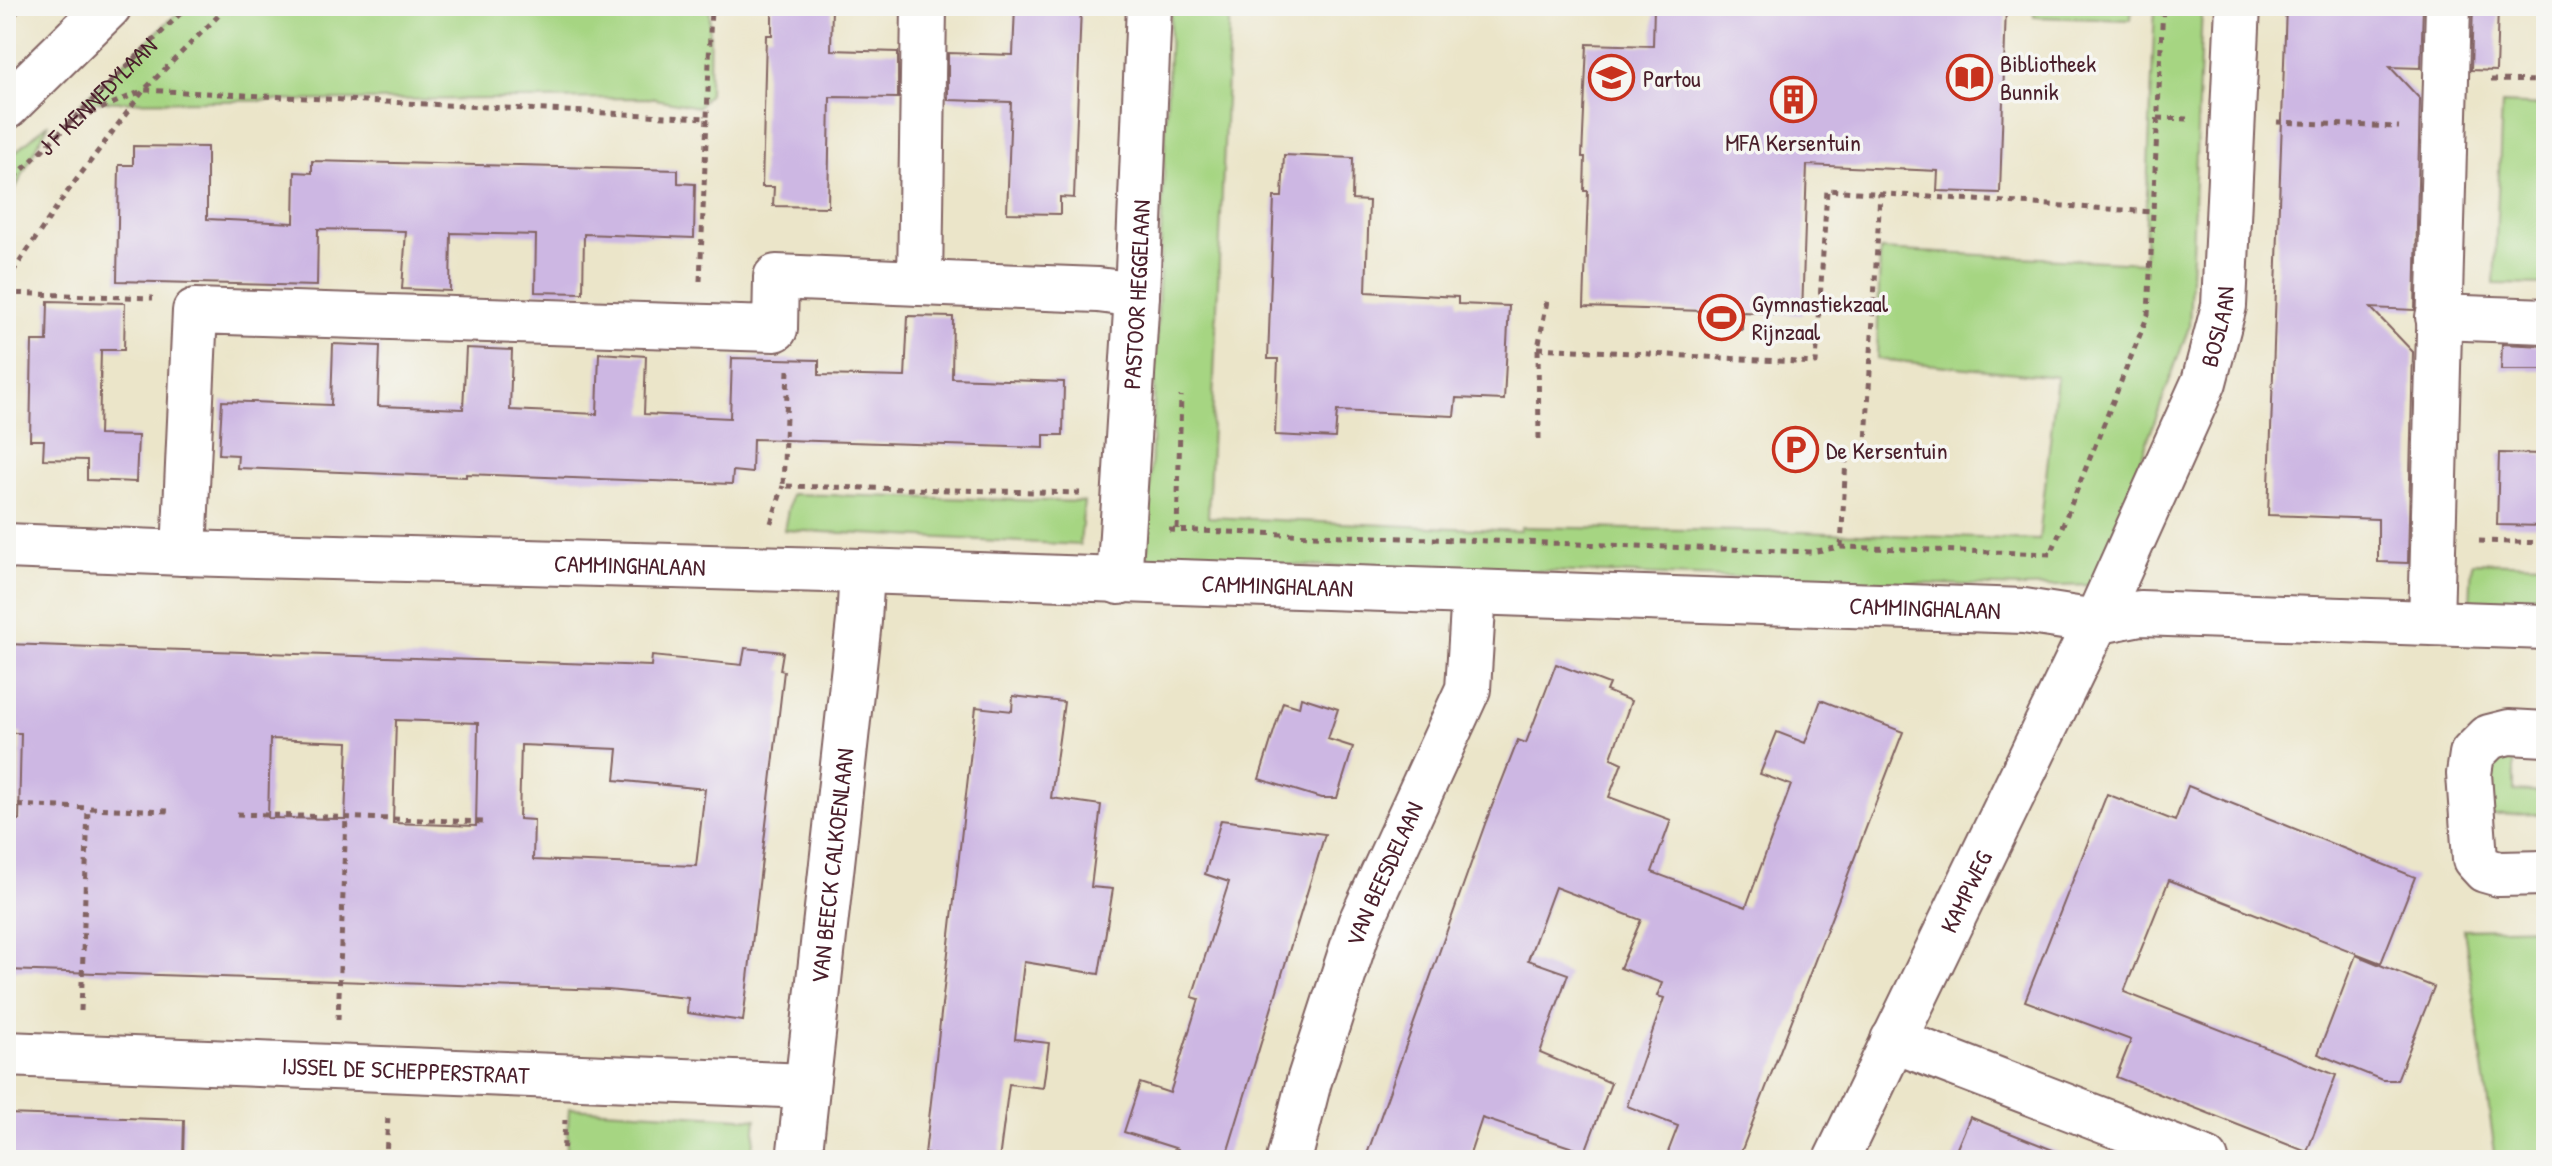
<svg xmlns="http://www.w3.org/2000/svg" width="2552" height="1166" font-family="'Patrick Hand',sans-serif">
	<style>
		.green { fill: #a6d582; stroke: #787a56; stroke-width: 2 }
		.building { fill: #cdb7e3; fill-rule: evenodd }
		.lines { fill: none; stroke-linecap: round; stroke-linejoin: round }
		.minor-casing { stroke: #826462; stroke-width: 48 }
		.path { stroke: #826462; stroke-width: 5; stroke-dasharray: 6 6; stroke-linecap: butt }
		.minor { stroke: #fff; stroke-width: 44 }
		.labels { text-anchor: middle; dominant-baseline: central; stroke-width: 7; stroke-linejoin: round; paint-order: stroke }
		.poi-label { font-size: 24px; fill: #4a1f2b; stroke: #f6f6f2; text-anchor: start }
		.street-label { font-size: 24px; fill: #4a1f2b; stroke: #f6f6f2 }
	</style>
	<rect width="100%" height="100%" fill="#f6f6f2"/>
	<filter id="ink" filterUnits="userSpaceOnUse"><feTurbulence type="fractalNoise" baseFrequency=".0125" numOctaves="2"/><feDisplacementMap in="SourceGraphic" scale="16" xChannelSelector="R" yChannelSelector="G"/><feConvolveMatrix kernelMatrix="1 2 1 2 8 2 1 2 1" color-interpolation-filters="sRGB"/></filter>
	<filter id="wash" filterUnits="userSpaceOnUse"><feTurbulence type="fractalNoise" baseFrequency=".006" numOctaves="4" result="noise"/><feDisplacementMap in="SourceGraphic" scale="32" xChannelSelector="R" yChannelSelector="G"/><feGaussianBlur stdDeviation="1.8" result="paint"/><feColorMatrix in="noise" values="0 0 0 0 0 0 0 0 0 0 0 0 0 0 0 0 0 1.4 0 .05"/><feComposite in="paint" operator="in"/></filter>
	<g filter="url(#wash)">
		<rect width="100%" height="100%" fill="#ebe5c9"/>
		<path class="green" d="M 185,6 L 710,6 L 709,94 L 698,107 L 650,98 L 81,102 Z
			M 1171,6 L 1230,6 L 1208,517 L 1520,531 L 1521,527 L 1799,532 L 2039,540 L 2057,377 L 1877,359 L 1880,250 L 2144,263 L 2155,6 L 2202,6 L 2189,327 L 2095,585 L 2024,587 L 1543,571 L 1147,562 Z
			M 2034,6 L 2132,6 L 2131,20 L 2034,17 Z
			M 2502,104 L 2546,106 L 2546,285 L 2494,284 Z
			M 49,123 L 6,207 L 6,160 Z
			M 791,494 L 1084,502 L 1080,545 L 784,530 Z
			M 2472,562 L 2546,564 L 2546,627 L 2469,625 Z
			M 2497,758 L 2514,759 L 2514,791 L 2546,793 L 2546,814 L 2491,815 L 2490,759 Z
			M 2546,927 L 2546,1160 L 2496,1160 L 2464,929 Z
			M 569,1108 L 756,1119 L 752,1160 L 566,1160 Z"/>
		<g id="blocks">
			<path class="building" d="M 772,6 L 832,6 L 831,50 L 898,52 L 898,98 L 830,97 L 828,207 L 773,206 L 774,187 L 762,187 L 766,35 L 772,35 Z
				M 1015,6 L 1081,6 L 1074,198 L 1060,197 L 1060,214 L 1007,213 L 1011,102 L 948,100 L 948,53 L 1013,55 Z
				M 1654,6 L 2006,6 L 2000,193 L 1937,191 L 1938,171 L 1807,165 L 1802,315 L 1742,312 L 1742,330 L 1721,329 L 1702,328 L 1703,311 L 1584,307 L 1588,191 L 1584,191 L 1585,157 L 1582,157 L 1587,44 L 1653,46 Z
				M 2286,6 L 2423,6 L 2421,68 L 2390,67 L 2420,99 L 2415,310 L 2371,308 L 2413,352 L 2408,563 L 2378,562 L 2378,519 L 2268,515 Z
				M 2473,6 L 2498,6 L 2496,71 L 2471,70 Z
				M 133,146 L 207,147 L 207,219 L 294,223 L 295,172 L 312,173 L 312,161 L 678,170 L 678,183 L 695,184 L 694,238 L 584,234 L 583,293 L 535,292 L 536,235 L 494,234 L 451,233 L 450,291 L 402,289 L 406,231 L 361,230 L 318,229 L 317,286 L 117,281 L 119,165 L 133,165 Z
				M 1284,155 L 1353,158 L 1352,200 L 1369,201 L 1366,292 L 1458,297 L 1458,304 L 1509,306 L 1504,400 L 1456,398 L 1454,416 L 1337,411 L 1335,438 L 1275,435 L 1278,359 L 1268,359 L 1274,197 L 1282,197 Z
				M 48,301 L 125,303 L 124,350 L 101,350 L 99,435 L 138,436 L 136,482 L 87,480 L 87,460 L 43,459 L 44,440 L 30,440 L 32,341 L 47,341 Z
				M 908,316 L 953,317 L 952,378 L 1064,382 L 1063,435 L 1044,435 L 1044,448 L 753,439 L 752,473 L 733,471 L 732,484 L 466,474 L 466,477 L 237,468 L 238,455 L 219,454 L 222,401 L 331,405 L 333,344 L 380,346 L 378,406 L 463,409 L 466,348 L 512,350 L 510,410 L 597,414 L 599,353 L 646,356 L 644,414 L 730,418 L 732,358 L 819,360 L 819,375 L 905,377 Z
				M 2502,344 L 2546,346 L 2546,370 L 2501,370 Z
				M 2499,453 L 2544,454 L 2546,526 L 2497,525 Z
				M 6,644 L 651,666 L 652,656 L 742,665 L 745,648 L 783,652 L 780,670 L 784,671 L 743,1021 L 687,1013 L 688,998 L 608,990 L 6,970 L 6,820 L 19,820 L 21,733 L 6,733 ZM 396,720 L 478,723 L 476,826 L 393,823 ZM 270,739 L 348,742 L 345,819 L 268,818 ZM 521,745 L 618,749 L 615,780 L 705,789 L 696,866 L 533,860 L 534,820 L 519,819 Z
				M 1556,664 L 1609,684 L 1606,691 L 1631,701 L 1611,758 L 1622,763 L 1609,797 L 1671,820 L 1652,872 L 1746,907 L 1791,785 L 1760,774 L 1777,732 L 1805,743 L 1821,700 L 1903,732 L 1738,1160 L 1665,1160 L 1678,1126 L 1627,1106 L 1664,998 L 1657,996 L 1662,983 L 1620,968 L 1641,920 L 1555,887 L 1528,960 L 1568,974 L 1540,1053 L 1611,1083 L 1585,1152 L 1482,1118 L 1468,1160 L 1365,1160 L 1485,824 L 1518,740 L 1526,743 Z
				M 1013,696 L 1064,702 L 1051,798 L 1101,805 L 1091,887 L 1113,889 L 1099,974 L 1024,962 L 1015,1039 L 1049,1043 L 1043,1088 L 1009,1084 L 999,1160 L 925,1154 L 976,707 L 1012,711 Z
				M 1301,697 L 1338,709 L 1328,739 L 1353,747 L 1337,798 L 1321,798 L 1259,779 L 1283,702 L 1299,707 Z
				M 2188,786 L 2415,877 L 2381,963 L 2169,880 L 2124,992 L 2336,1075 L 2307,1152 L 2116,1077 L 2131,1040 L 2025,1001 L 2107,794 L 2175,821 Z
				M 1221,820 L 1325,834 L 1225,1160 L 1175,1160 L 1178,1149 L 1124,1132 L 1140,1083 L 1170,1093 L 1199,999 L 1192,997 L 1229,882 L 1205,874 Z
				M 2356,955 L 2434,987 L 2397,1080 L 2382,1080 L 2318,1054 Z
				M 6,1114 L 184,1120 L 183,1160 L 6,1160 Z
				M 1970,1117 L 2073,1158 L 2073,1160 L 1952,1160 Z"/>
		</g>
	</g>
	<g filter="url(#ink)">
		<use href="#blocks" fill-opacity="0" stroke="#826462" stroke-width="2"/>
		<g class="lines">
			<defs>
				<g id="minor">
					<path d="M 6,107 L 109,6"/>
					<path d="M 920,283 L 1098,290 L 1137,295"/>
					<path d="M 2438,317 L 2546,321"/>
					<path id="s2" d="M 6,546 L 184,553 L 862,571 L 2024,611 L 2096,622 L 2140,613 L 2546,627"/>
					<path d="M 184,553 L 195,311 L 775,329 L 776,277 L 920,283 L 924,6"/>
					<path id="s3" d="M 1119,582 L 1137,295 L 1149,6"/>
					<path d="M 2431,622 L 2448,6"/>
					<path d="M 2546,734 L 2509,732 L 2489,737 L 2472,754 L 2469,774 L 2475,859 L 2485,870 L 2499,874 L 2546,873"/>
					<path d="M 1893,1040 L 2206,1160"/>
					<path id="s4" d="M 6,1054 L 807,1086"/>
					<path id="s5" d="M 799,1160 L 859,621 L 862,571"/>
					<path id="s6" d="M 1289,1160 L 1309,1081 L 1360,924 L 1468,689 L 1474,592"/>
					<path id="s7" d="M 1836,1160 L 2096,622 L 2204,382 L 2224,306 L 2238,6"/>
				</g>
			</defs>
			<use href="#minor" class="minor-casing"/>
			<g class="path">
				<path d="M 6,23 L 23,6"/>
				<path d="M 2491,80 L 2546,81"/>
				<path d="M 2158,118 L 2187,119"/>
				<path d="M 2277,122 L 2399,127"/>
				<path d="M 68,123 L 144,90 L 707,118 L 711,6"/>
				<path id="s1" d="M 6,186 L 188,6"/>
				<path d="M 700,281 L 707,118"/>
				<path d="M 6,282 L 65,195 L 144,90 L 228,6"/>
				<path d="M 6,293 L 153,298"/>
				<path d="M 1538,348 L 1816,363 L 1827,190 L 2153,212"/>
				<path d="M 788,370 L 783,486 L 1080,493"/>
				<path d="M 1539,439 L 1538,348 L 1547,301"/>
				<path d="M 1865,460 L 1880,193"/>
				<path d="M 771,523 L 783,486"/>
				<path d="M 1177,529 L 1181,396"/>
				<path d="M 1169,530 L 1811,552 L 1841,547 L 2051,554 L 2148,315 L 2163,6"/>
				<path d="M 2479,541 L 2546,543"/>
				<path d="M 1841,547 L 1846,459"/>
				<path d="M 6,805 L 171,811"/>
				<path d="M 237,814 L 486,822"/>
				<path d="M 81,1011 L 88,808"/>
				<path d="M 338,1020 L 346,817"/>
				<path d="M 386,1160 L 388,1114"/>
				<path d="M 563,1160 L 565,1120"/>
			</g>
			<use href="#minor" class="minor"/>
		</g>
	</g>
	<defs>
		<symbol id="library-ring" viewBox="-11 -11 22 22"><circle r="9.5" fill="#f6f6f2" stroke="#c8321e" stroke-width="1.5"/><path d="M-6-4Q-3-5.5-.7-3.5V5Q-3 3-6 4ZM6-4Q3-5.5 .7-3.5V5Q3 3 6 4Z" fill="#c8321e"/></symbol>
		<symbol id="school-ring" viewBox="-11 -11 22 22"><circle r="9.5" fill="#f6f6f2" stroke="#c8321e" stroke-width="1.5"/><path d="M0-5L7-2L0 1L-7-2ZM-4 1L0 2.5L4 1V4Q0 6-4 4Z" fill="#c8321e"/></symbol>
		<symbol id="building-ring" viewBox="-11 -11 22 22"><circle r="9.5" fill="#f6f6f2" stroke="#c8321e" stroke-width="1.5"/><path d="M-4-6H4V6H1V3H-1V6H-4ZM-2.5-4.3h1.7v1.8h-1.7ZM.8-4.3h1.7v1.8H.8ZM-2.5-1h1.7V.8h-1.7ZM.8-1h1.7V.8H.8Z" fill="#c8321e"/></symbol>
		<symbol id="stadium-ring" viewBox="-11 -11 22 22"><circle r="9.5" fill="#f6f6f2" stroke="#c8321e" stroke-width="1.5"/><path d="M0-5a6.5 5 0 1 0 0 10a6.5 5 0 1 0 0-10ZM-3.5-1.8h7v3.6h-7Z" fill="#c8321e"/></symbol>
		<symbol id="parking-ring" viewBox="-11 -11 22 22"><circle r="9.5" fill="#f6f6f2" stroke="#c8321e" stroke-width="1.5"/><path d="M-3.5-5.5H1a3.5 3.5 0 0 1 0 7H-1V5.5H-3.5ZM-1-3.4V-.6H.8a1.4 1.4 0 0 0 0-2.8Z" fill="#c8321e"/></symbol>
	</defs>
	<g fill-rule="evenodd">
		<use href="#library-ring" x="1944" y="52" width="51" height="51"/>
		<use href="#school-ring" x="1586" y="52" width="51" height="51"/>
		<use href="#building-ring" x="1768" y="74" width="51" height="51"/>
		<use href="#stadium-ring" x="1696" y="292" width="51" height="51"/>
		<use href="#parking-ring" x="1770" y="424" width="51" height="51"/>
	</g>
	<g class="labels">
		<g class="poi-label">
			<text x="2000" y="63">Bibliotheek<tspan x="2000" dy="28">Bunnik</tspan></text>
			<text x="1643" y="78">Partou</text>
			<text x="1793" y="142" text-anchor="middle">MFA Kersentuin</text>
			<text x="1752" y="303">Gymnastiekzaal<tspan x="1752" dy="28">Rijnzaal</tspan></text>
			<text x="1826" y="450">De Kersentuin</text>
		</g>
		<g class="street-label">
			<text stroke="none"><textPath href="#s1" startOffset="128">J F KENNEDYLAAN</textPath></text>
			<text stroke="none"><textPath href="#s3" startOffset="288">PASTOOR HEGGELAAN</textPath></text>
			<text stroke="none"><textPath href="#s7" startOffset="918">BOSLAAN</textPath></text>
			<text stroke="none"><textPath href="#s2" startOffset="624">CAMMINGHALAAN</textPath></text>
			<text stroke="none"><textPath href="#s2" startOffset="1272">CAMMINGHALAAN</textPath></text>
			<text stroke="none"><textPath href="#s2" startOffset="1920">CAMMINGHALAAN</textPath></text>
			<text stroke="none"><textPath href="#s5" startOffset="296">VAN BEECK CALKOENLAAN</textPath></text>
			<text stroke="none"><textPath href="#s6" startOffset="302">VAN BEESDELAAN</textPath></text>
			<text stroke="none"><textPath href="#s7" startOffset="298">KAMPWEG</textPath></text>
			<text stroke="none"><textPath href="#s4" startOffset="400">IJSSEL DE SCHEPPERSTRAAT</textPath></text>
		</g>
	</g>
	<rect width="2552" height="1166" fill="none" stroke="#f6f6f2" stroke-width="32"/>
</svg>
